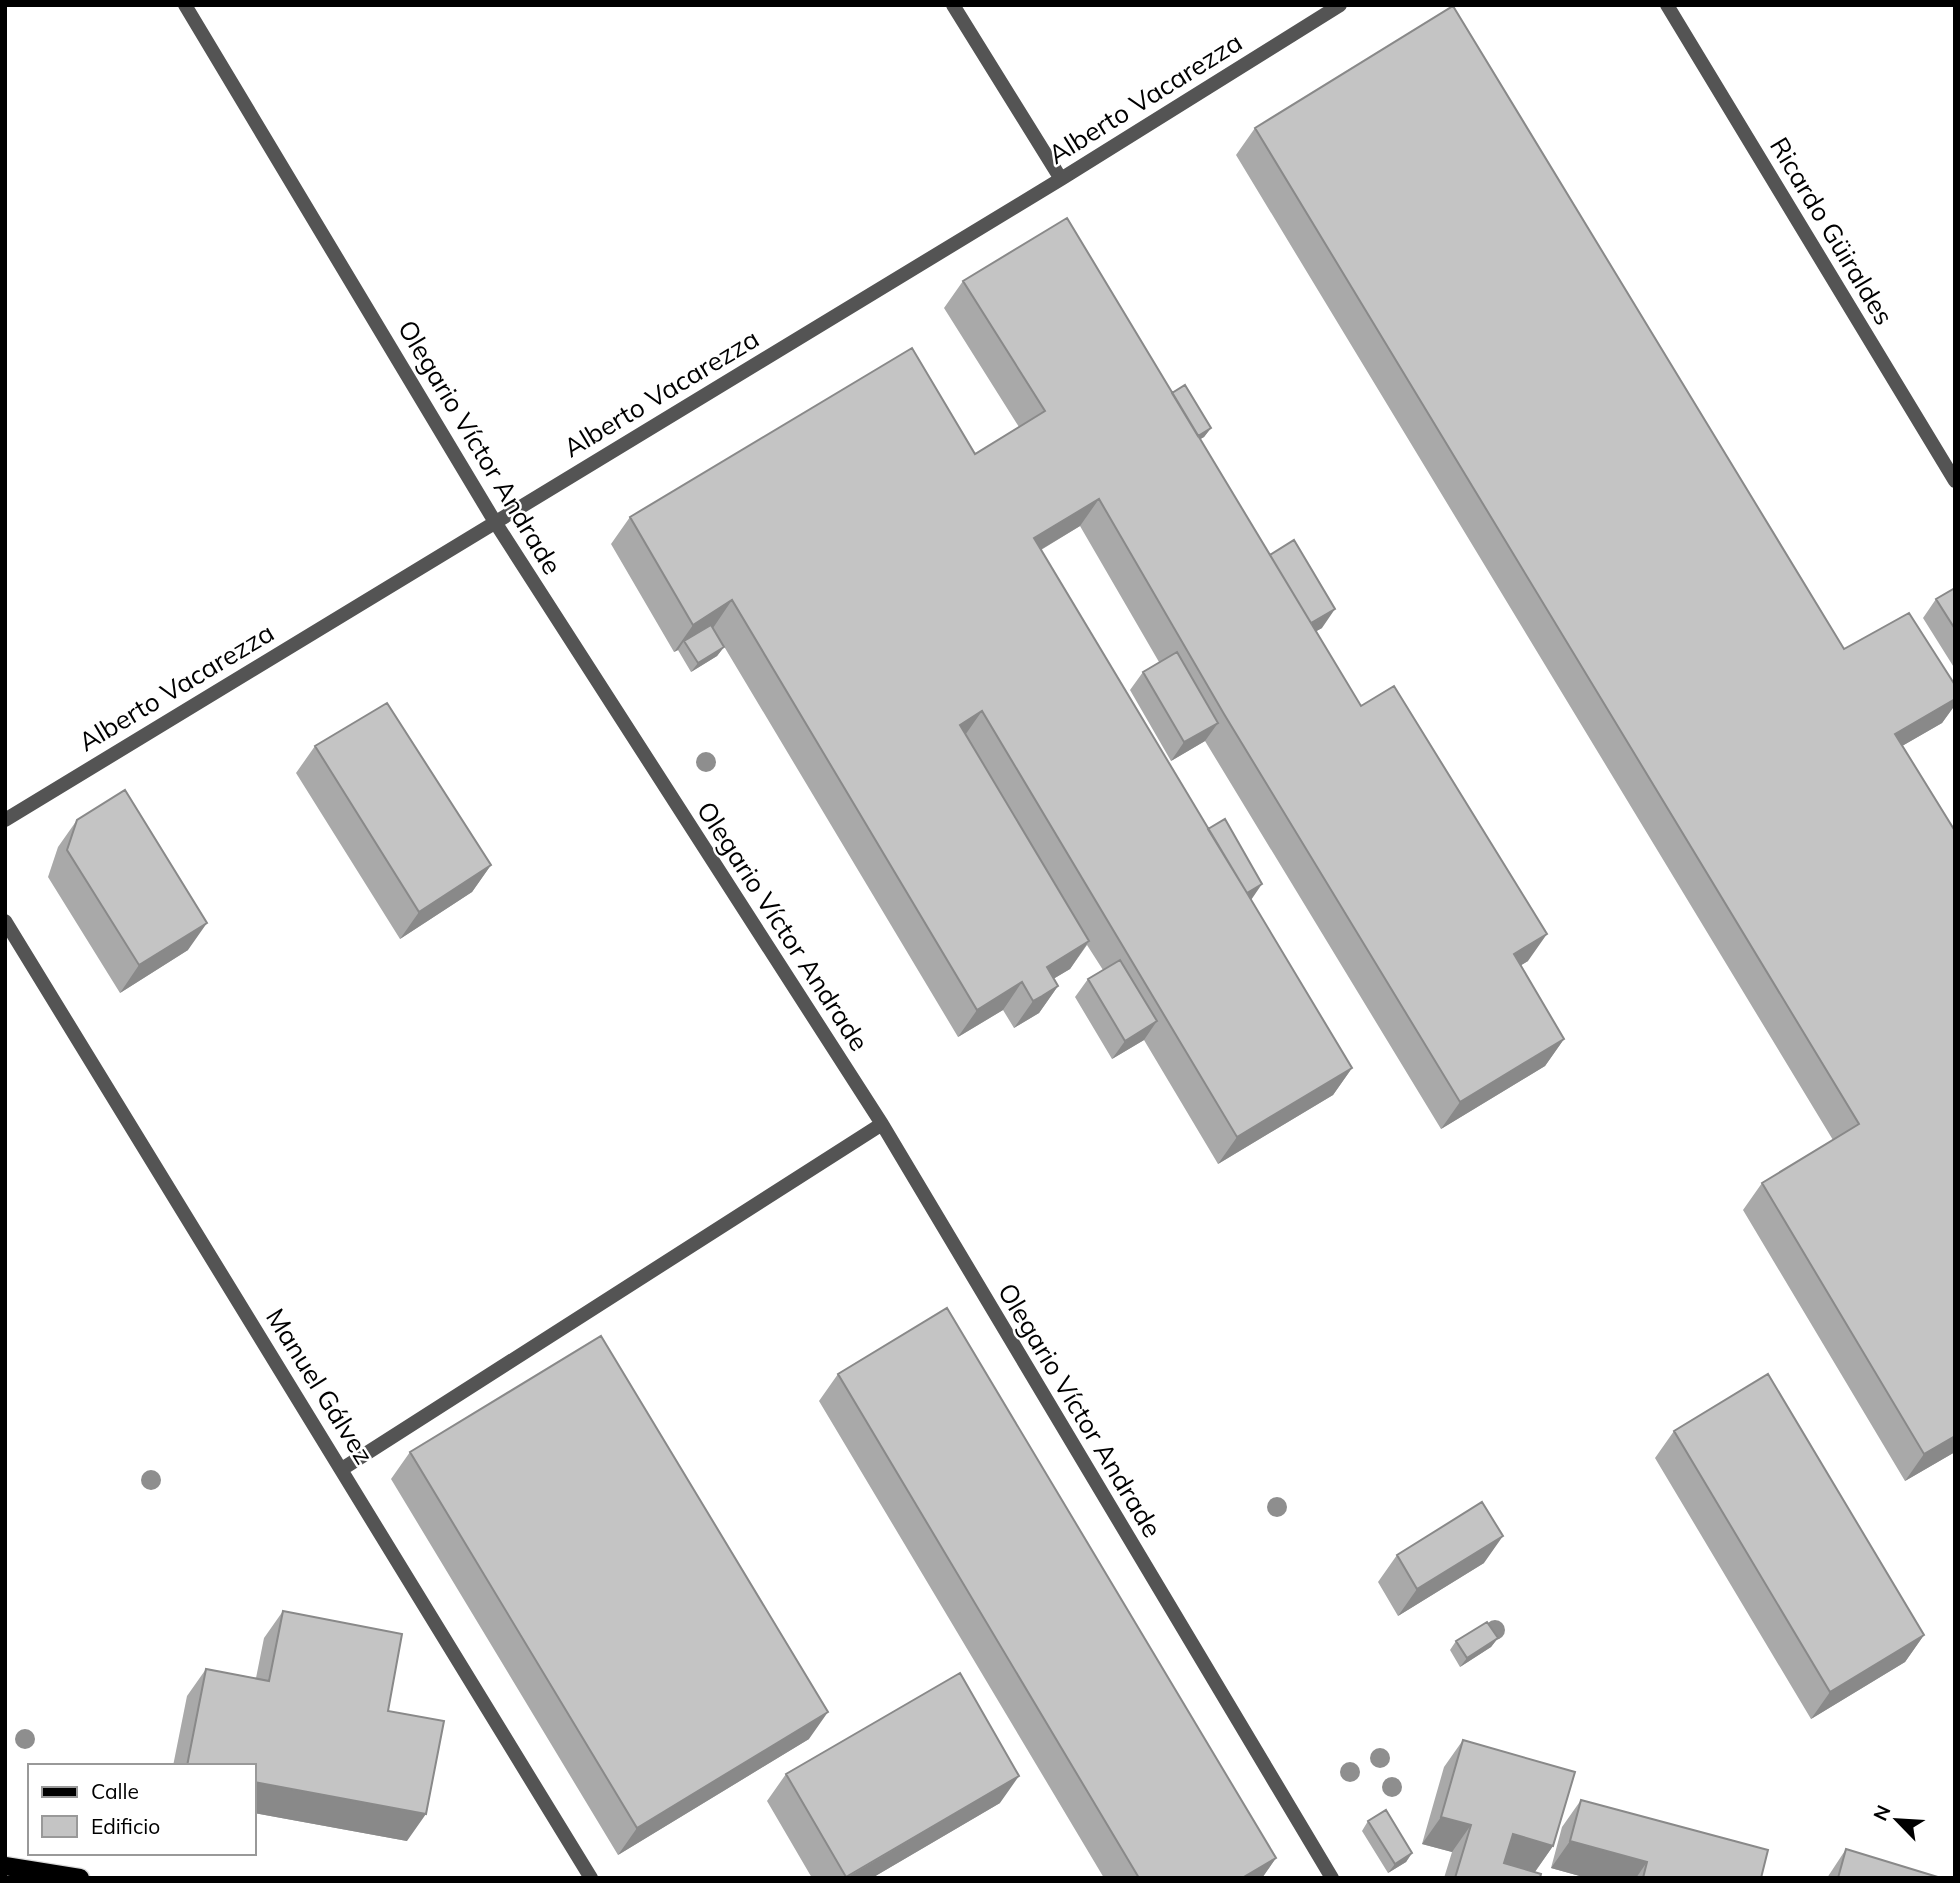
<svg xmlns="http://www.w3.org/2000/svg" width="1960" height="1883" font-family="Mulish,sans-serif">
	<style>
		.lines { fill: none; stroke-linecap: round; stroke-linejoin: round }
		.primary-casing { stroke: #dbdbdb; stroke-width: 21 }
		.street { stroke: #545454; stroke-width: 14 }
		.primary { stroke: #000; stroke-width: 18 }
		.tree { fill: #8e8e8e }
		.wall { fill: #a9a9a9 }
		.shaded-wall { fill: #898989 }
		.building { fill: #c4c4c4; stroke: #898989; stroke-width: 2 }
		.labels { text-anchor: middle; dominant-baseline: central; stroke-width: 5; stroke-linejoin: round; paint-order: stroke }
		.street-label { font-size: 26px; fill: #000; stroke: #fff }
	</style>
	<rect width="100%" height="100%" fill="#fff"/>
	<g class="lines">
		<defs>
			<path id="primary" d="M 5,1866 L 80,1878"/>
		</defs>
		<use href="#primary" class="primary-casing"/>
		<path class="street" d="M 185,5 L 495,522 L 882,1124 L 1332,1878
			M 953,5 L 1061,179
			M 1667,5 L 1955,481
			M 5,820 L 1061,179 L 1340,5
			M 5,921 L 591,1878
			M 342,1469 L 882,1124"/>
		<use href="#primary" class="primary"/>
	</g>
	<g class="tree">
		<circle cx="706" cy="762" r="10"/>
		<circle cx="151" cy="1480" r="10"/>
		<circle cx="1277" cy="1507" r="10"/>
		<circle cx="1495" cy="1630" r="10"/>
		<circle cx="25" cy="1739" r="10"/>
		<circle cx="1380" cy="1758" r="10"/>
		<circle cx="1350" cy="1772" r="10"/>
		<circle cx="1392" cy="1787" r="10"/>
	</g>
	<path class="wall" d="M 1255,128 L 1844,649 L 1955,685 L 1955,705 L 1942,723 L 1902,746 L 1955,1452 L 1905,1481 L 1743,1210 L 1762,1183 L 1833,1140 L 1236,155 Z
		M 963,281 L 1172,393 L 1211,428 L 1204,437 L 1200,439 L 1270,555 L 1322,628 L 1316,631 L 1361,706 L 1528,961 L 1521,965 L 1564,1039 L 1545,1066 L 1441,1129 L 1205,741 L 1171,761 L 1130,690 L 1143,672 L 1159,662 L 1080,526 L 1041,550 L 1352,1068 L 1333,1095 L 1218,1164 L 1144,1040 L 1112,1059 L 1075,997 L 1088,979 L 1103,970 L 1087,945 L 1070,969 L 1053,979 L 1058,986 L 1039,1013 L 1014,1028 L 1003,1010 L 958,1037 L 713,628 L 724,647 L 717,656 L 691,672 L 678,650 L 674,652 L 611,544 L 630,517 L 975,454 L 1019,427 L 944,308 Z
		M 1955,588 L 1955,669 L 1923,618 L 1936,599 Z
		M 315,746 L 491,865 L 472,892 L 400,939 L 296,773 Z
		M 77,820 L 188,950 L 120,993 L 48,877 L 58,847 Z
		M 838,1374 L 1276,1858 L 1262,1878 L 1104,1878 L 819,1401 Z
		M 1674,1431 L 1924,1635 L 1905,1662 L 1811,1719 L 1655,1458 Z
		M 410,1452 L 809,1739 L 618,1855 L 391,1479 Z
		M 1397,1555 L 1484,1563 L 1398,1616 L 1378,1582 Z
		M 283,1611 L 388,1711 L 407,1841 L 254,1813 L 254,1766 L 173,1766 L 187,1696 L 206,1669 L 256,1678 L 264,1638 Z
		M 1498,1638 L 1491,1647 L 1460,1667 L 1450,1650 L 1456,1641 Z
		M 1463,1740 L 1553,1846 L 1535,1872 L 1540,1878 L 1444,1878 L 1452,1852 L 1422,1844 L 1444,1767 Z
		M 786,1774 L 1000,1803 L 872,1878 L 812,1878 L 767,1801 Z
		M 1581,1800 L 1761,1878 L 1587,1878 L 1551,1868 L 1562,1827 Z
		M 1368,1821 L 1412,1853 L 1406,1862 L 1388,1873 L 1362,1831 Z
		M 1846,1849 L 1941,1878 L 1827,1878 Z"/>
	<path class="shaded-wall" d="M 1211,428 L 1204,437 L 1174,455 L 1181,446 Z
		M 1099,499 L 1080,526 L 1015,565 L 1034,538 Z
		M 732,600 L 713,628 L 684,641 L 678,650 L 674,652 L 693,625 Z
		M 1335,609 L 1322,628 L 1289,647 L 1302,629 Z
		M 724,647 L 717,656 L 691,672 L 698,663 Z
		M 1955,699 L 1955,705 L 1942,723 L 1876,761 L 1895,734 Z
		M 982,711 L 963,738 L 960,725 Z
		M 1218,723 L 1205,741 L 1171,761 L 1184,742 Z
		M 491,865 L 472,892 L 400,939 L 419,912 Z
		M 1262,884 L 1249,903 L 1238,898 Z
		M 207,923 L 188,950 L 120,993 L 139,965 Z
		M 1547,934 L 1528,961 L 1495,981 L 1514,954 Z
		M 1089,941 L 1070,969 L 1028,994 L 1047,967 Z
		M 1022,982 L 1003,1010 L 958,1037 L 977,1010 Z
		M 1058,986 L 1039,1013 L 1014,1028 L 1033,1001 Z
		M 1157,1021 L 1144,1040 L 1112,1059 L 1125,1041 Z
		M 1564,1039 L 1545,1066 L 1441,1129 L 1460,1102 Z
		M 1352,1068 L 1333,1095 L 1218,1164 L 1237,1137 Z
		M 1955,1436 L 1955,1452 L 1905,1481 L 1924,1454 Z
		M 1503,1536 L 1484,1563 L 1398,1616 L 1417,1589 Z
		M 1924,1635 L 1905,1662 L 1811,1719 L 1830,1692 Z
		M 1498,1638 L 1491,1647 L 1460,1667 L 1467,1658 Z
		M 828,1712 L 809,1739 L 618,1855 L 637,1828 Z
		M 1019,1776 L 1000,1803 L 872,1878 L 846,1878 Z
		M 254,1782 L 426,1814 L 407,1841 L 254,1813 Z
		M 1441,1817 L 1471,1825 L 1452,1852 L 1422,1844 Z
		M 1513,1834 L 1553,1846 L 1534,1873 L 1494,1861 Z
		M 1570,1841 L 1647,1862 L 1636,1878 L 1587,1878 L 1551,1868 Z
		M 1412,1853 L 1406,1862 L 1388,1873 L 1395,1864 Z
		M 1276,1858 L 1262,1878 L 1242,1878 Z"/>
	<path class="building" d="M 1453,6 L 1844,649 L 1909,613 L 1955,685 L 1955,699 L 1895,734 L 1955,831 L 1955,1436 L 1924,1454 L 1762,1183 L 1859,1124 L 1255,128 Z
		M 1067,218 L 1361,706 L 1394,686 L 1547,934 L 1514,954 L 1564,1039 L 1460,1102 L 1224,714 L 1099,499 L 1034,538 L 1352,1068 L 1237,1137 L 982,711 L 960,725 L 1089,941 L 1047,967 L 1058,986 L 1042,996 L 1033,1001 L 1022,982 L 977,1010 L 732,600 L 693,625 L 630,517 L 912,348 L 975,454 L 1045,411 L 963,281 Z
		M 1185,385 L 1211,428 L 1198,436 L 1172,393 Z
		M 1294,540 L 1335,609 L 1311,623 L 1270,555 Z
		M 1955,588 L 1955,629 L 1936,599 Z
		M 711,625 L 724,647 L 698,663 L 684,641 Z
		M 1177,652 L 1218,723 L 1184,742 L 1143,672 Z
		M 387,703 L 491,865 L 419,912 L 315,746 Z
		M 125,790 L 207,923 L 139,965 L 67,850 L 77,820 Z
		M 1225,819 L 1262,884 L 1247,893 L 1208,829 Z
		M 1120,960 L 1157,1021 L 1125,1041 L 1088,979 Z
		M 947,1308 L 1276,1858 L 1242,1878 L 1139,1878 L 838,1374 Z
		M 601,1336 L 828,1712 L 637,1828 L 410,1452 Z
		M 1768,1374 L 1924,1635 L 1830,1692 L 1674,1431 Z
		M 1482,1502 L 1503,1536 L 1417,1589 L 1397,1555 Z
		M 283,1611 L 402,1634 L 388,1711 L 444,1721 L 426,1814 L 254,1782 L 254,1766 L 187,1766 L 206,1669 L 269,1681 Z
		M 1487,1622 L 1498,1638 L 1467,1658 L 1456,1641 Z
		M 960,1673 L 1019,1776 L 846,1877 L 786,1774 Z
		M 1463,1740 L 1575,1772 L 1553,1846 L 1513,1834 L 1504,1863 L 1541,1874 L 1540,1878 L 1455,1878 L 1471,1825 L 1441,1817 Z
		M 1581,1800 L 1768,1850 L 1761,1878 L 1643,1878 L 1647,1862 L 1570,1841 Z
		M 1386,1810 L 1412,1853 L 1395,1864 L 1368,1821 Z
		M 1846,1849 L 1941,1878 L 1838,1878 Z"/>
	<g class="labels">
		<g class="street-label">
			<text transform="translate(1145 98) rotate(-32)">Alberto Vacarezza</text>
			<text transform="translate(1832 231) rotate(59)">Ricardo Güiraldes</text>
			<text transform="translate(661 393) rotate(-31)">Alberto Vacarezza</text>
			<text transform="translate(480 447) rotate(59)">Olegario Víctor Andrade</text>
			<text transform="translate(176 687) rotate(-31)">Alberto Vacarezza</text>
			<text transform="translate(783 926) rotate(57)">Olegario Víctor Andrade</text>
			<text transform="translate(320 1386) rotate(58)">Manuel Gálvez</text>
			<text transform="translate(1080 1410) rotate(59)">Olegario Víctor Andrade</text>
		</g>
	</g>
	<rect width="1960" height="1883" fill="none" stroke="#000000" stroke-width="14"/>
	<rect x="28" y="1764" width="228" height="91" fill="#ffffff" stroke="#999999" stroke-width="2"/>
	<rect x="42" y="1787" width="35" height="10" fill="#000000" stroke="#999999" stroke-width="2"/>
	<text x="91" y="1799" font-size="21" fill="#000000">Calle</text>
	<rect x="42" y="1816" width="35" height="21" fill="#c4c4c4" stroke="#999999" stroke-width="2"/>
	<text x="91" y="1834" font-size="21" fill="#000000">Edificio</text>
	<g transform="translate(1897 1820) rotate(295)" stroke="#ffffff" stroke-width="5" paint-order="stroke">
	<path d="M0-5L12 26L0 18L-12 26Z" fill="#000000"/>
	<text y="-10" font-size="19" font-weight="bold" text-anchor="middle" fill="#000000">N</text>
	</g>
</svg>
